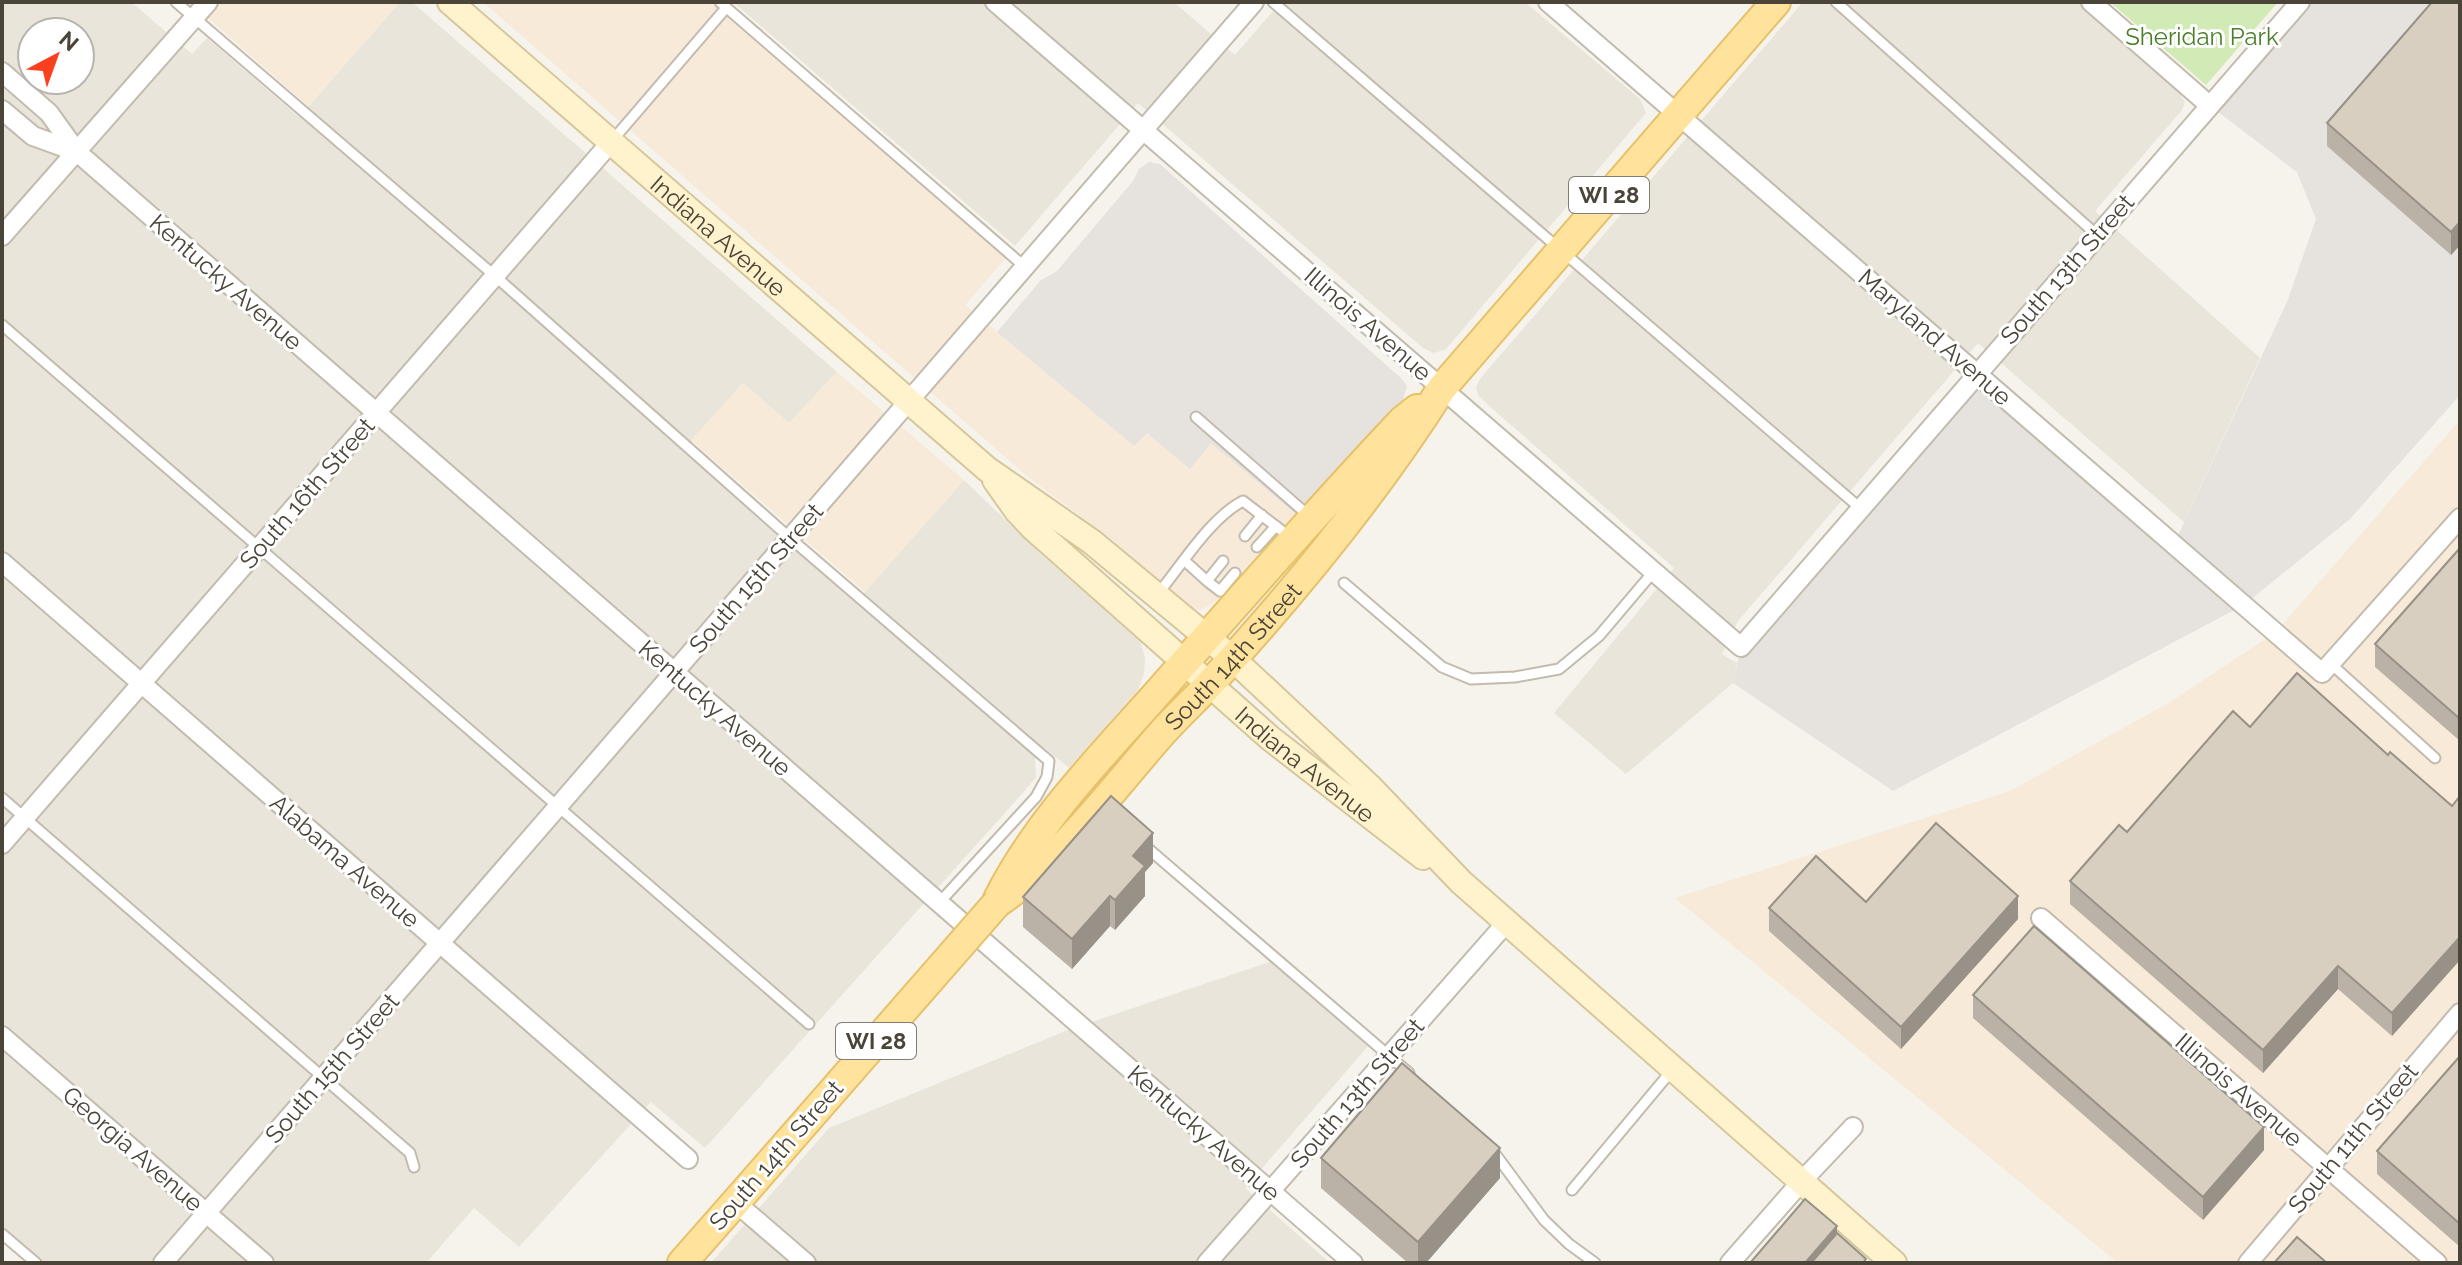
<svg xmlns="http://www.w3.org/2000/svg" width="2462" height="1265" font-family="Raleway,sans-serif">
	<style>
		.residential { fill: #eae5da; fill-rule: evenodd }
		.commercial { fill: #f7ead8 }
		.industrial { fill: #e6e2dd }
		.green { fill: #d2eab5 }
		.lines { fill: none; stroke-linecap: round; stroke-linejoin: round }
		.service-casing { stroke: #c2bbae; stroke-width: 13 }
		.minor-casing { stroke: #c2bbae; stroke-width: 22 }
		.secondary-casing { stroke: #d6c79b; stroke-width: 28 }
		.primary-casing { stroke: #e6c16a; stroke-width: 32 }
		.service { stroke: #fff; stroke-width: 9 }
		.minor { stroke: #fff; stroke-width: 18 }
		.secondary { stroke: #fff3cd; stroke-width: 24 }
		.primary { stroke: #ffe39c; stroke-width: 28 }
		.primary-bridge-casing { stroke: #e6c16a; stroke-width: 32; stroke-linecap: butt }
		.primary-bridge { stroke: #ffe39c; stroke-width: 28 }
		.wall { fill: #bab2a6 }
		.shaded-wall { fill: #979187 }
		.building { fill: #d8cfc1; stroke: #979187; stroke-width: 2 }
		.labels { text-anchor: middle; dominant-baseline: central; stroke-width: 6; stroke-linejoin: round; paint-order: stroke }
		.shield { fill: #fff; stroke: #817c74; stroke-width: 2 }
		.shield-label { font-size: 22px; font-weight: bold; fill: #4b4439 }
		.park-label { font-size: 24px; fill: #4a7f2a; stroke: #fff }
		.street-label { font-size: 24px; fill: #4b4439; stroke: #fff }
	</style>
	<rect width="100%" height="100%" fill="#f6f3ec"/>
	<path class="residential" d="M 2,2 L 131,2 L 192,54 L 207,38 L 299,117 L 400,2 L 412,2 L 837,372 L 789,423 L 743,383 L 684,451 L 856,602 L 964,480 L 1045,558 L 1140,641 L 1145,658 L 1144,673 L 1138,690 L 1069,768 L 1045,748 L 1035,759 L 1036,777 L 1021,795 L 705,1148 L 651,1102 L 519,1247 L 474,1208 L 426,1263 L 41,1263 L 2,1229 ZM 32,32 L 80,32 L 80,80 L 32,80 Z
		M 733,2 L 1174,2 L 1235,55 L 1281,2 L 1525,2 L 1640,99 L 1646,113 L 1446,349 L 1434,353 L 1423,348 L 1138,103 L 1015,246 Z
		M 1803,2 L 2079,2 L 2178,91 L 2185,102 L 2182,110 L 2095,211 L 2260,358 L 2184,522 L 1978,343 L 1738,621 L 1722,654 L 1737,663 L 1733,683 L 1626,774 L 1554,713 L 1674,568 L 1486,403 L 1478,395 L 1476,387 L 1480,379 Z
		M 1272,961 L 1369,1045 L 1245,1188 L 1330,1263 L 711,1263 L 829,1128 L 1068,1030 Z"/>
	<path class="commercial" d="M 190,2 L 400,2 L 308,106 Z
		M 483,2 L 710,2 L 1007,257 L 965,305 L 1134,446 L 1146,433 L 1211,443 L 1297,515 L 1225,595 L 1201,610 L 1190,608 L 1136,563 L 1109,537 L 1028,477 Z
		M 837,372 L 964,480 L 865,592 L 691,440 L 743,383 L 789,423 Z
		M 2460,420 L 2460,1263 L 2118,1263 L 1675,898 L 2010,791 L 2170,702 L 2276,632 Z"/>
	<path class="industrial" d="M 2300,2 L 2460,2 L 2460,395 L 2350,519 L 2244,605 L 1893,791 L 1733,683 L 1741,647 L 1977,374 L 2174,544 L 2287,302 L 2316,219 L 2297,172 L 2209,105 Z
		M 1149,162 L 1160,164 L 1403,380 L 1407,386 L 1403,400 L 1297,515 L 1211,443 L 1190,469 L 1147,433 L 1134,446 L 997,332 L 1041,280 L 1056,272 L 1133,181 L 1139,169 Z"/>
	<path class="green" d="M 2110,2 L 2278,2 L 2206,85 Z"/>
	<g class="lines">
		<defs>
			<path id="service" d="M 176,2 L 495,276 L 790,538 L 1049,761 L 1047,777 L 1036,797 L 939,903
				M 720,2 L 1025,267
				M 1273,2 L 1860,508
				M 1836,2 L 2097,235
				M 611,142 L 726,8
				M 2,325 L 809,1024
				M 1196,417 L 1309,516
				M 1245,536 L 1262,515
				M 1257,547 L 1276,526
				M 1185,561 L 1207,581 L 1223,561
				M 1207,581 L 1220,591 L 1235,573
				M 1344,583 L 1442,667 L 1471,679 L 1515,677 L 1559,669 L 1599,636 L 1654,571
				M 1157,595 C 1181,566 1210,518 1243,501 L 1290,537
				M 2330,663 L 2435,758
				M 2,798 L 410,1153 L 414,1167
				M 1144,845 L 1409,1073
				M 1493,1151 L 1544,1220 L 1569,1244 L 1595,1263
				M 1572,1190 L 1673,1069
				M 2,1234 L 36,1263"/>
			<path id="minor" d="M 995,2 L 1741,647 L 2300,2
				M 1548,2 L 2322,673 L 2460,518
				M 2091,2 L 2209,105
				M 2,72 L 49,113 L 77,152 L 1353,1263
				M 2,110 L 33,136 L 77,152
				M 2,236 L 208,2
				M 2,562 L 688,1159
				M 2,844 L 611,142
				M 2041,918 L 2437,1263
				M 2,1036 L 264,1263
				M 735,1202 L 806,1263
				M 163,1263 L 1254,2
				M 1207,1263 L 1507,922
				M 1730,1263 L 1801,1182 L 1853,1127
				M 2248,1263 L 2460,1013"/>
			<g id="secondary">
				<path id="s1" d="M 450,2 L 987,469 L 1092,542 L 1232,658 L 1370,787 L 1461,882 L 1894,1263"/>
				<path id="s2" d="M 995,480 L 1017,511 L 1033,528 L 1270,738 L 1423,857"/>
			</g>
			<g id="primary">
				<path d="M 998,899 C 1036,823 1098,760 1154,697 C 1236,604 1317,511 1402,421 L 1417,409"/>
				<path id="s3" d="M 997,903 C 1062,859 1110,792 1162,733 C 1180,713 1199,696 1217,676 C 1299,586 1377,491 1442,388 L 1776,2"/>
				<path d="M 682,1263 L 755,1180"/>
			</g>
		</defs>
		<use href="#service" class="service-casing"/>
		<use href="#minor" class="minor-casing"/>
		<use href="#secondary" class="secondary-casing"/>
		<use href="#primary" class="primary-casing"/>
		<use href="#service" class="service"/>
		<use href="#minor" class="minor"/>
		<use href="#secondary" class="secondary"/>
		<use href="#primary" class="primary"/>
		<defs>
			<path id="primary-bridge" d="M 755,1180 L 997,903"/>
		</defs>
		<use href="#primary-bridge" class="primary-bridge-casing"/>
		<use href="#primary-bridge" class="primary-bridge"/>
	</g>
	<path class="wall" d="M 2460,2 L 2460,245 L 2451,255 L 2327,146 L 2327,123 Z
		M 2460,548 L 2460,741 L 2375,667 L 2375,644 Z
		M 2250,727 L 2388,755 L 2452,806 L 2460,796 L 2460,960 L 2392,1036 L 2338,989 L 2263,1073 L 2070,904 L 2070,881 Z
		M 1153,863 L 1145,872 L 1145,896 L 1115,930 L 1110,926 L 1072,969 L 1023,927 L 1023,897 Z
		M 1769,908 L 2018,919 L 1901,1049 L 1769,931 Z
		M 1973,995 L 2264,1150 L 2203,1220 L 1973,1018 Z
		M 2460,1056 L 2460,1247 L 2377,1174 L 2377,1151 Z
		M 1321,1158 L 1500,1178 L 1426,1263 L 1408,1263 L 1321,1188 Z"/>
	<path class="shaded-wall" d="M 2460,222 L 2460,245 L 2451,255 L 2451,232 Z
		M 1153,833 L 1153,863 L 1145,872 L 1145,896 L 1115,930 L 1115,900 L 1133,856 Z
		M 1110,896 L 1110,926 L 1072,969 L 1072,939 Z
		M 2018,896 L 2018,919 L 1901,1049 L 1901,1027 Z
		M 2460,937 L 2460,960 L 2392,1036 L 2392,1013 Z
		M 2338,966 L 2338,989 L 2263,1073 L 2263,1050 Z
		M 2264,1127 L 2264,1150 L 2203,1220 L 2203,1197 Z
		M 1500,1148 L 1500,1178 L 1426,1263 L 1418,1263 L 1418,1242 Z
		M 1837,1226 L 1837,1256 L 1831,1263 L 1805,1263 Z"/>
	<path class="building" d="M 2432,2 L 2460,2 L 2460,222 L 2451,232 L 2327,123 Z
		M 2460,548 L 2460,719 L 2375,644 Z
		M 2297,673 L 2388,755 L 2390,752 L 2452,806 L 2460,796 L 2460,937 L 2392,1013 L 2338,966 L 2263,1050 L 2070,881 L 2119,825 L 2127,832 L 2233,711 L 2250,727 Z
		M 1111,796 L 1153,833 L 1133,856 L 1145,866 L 1115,900 L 1110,896 L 1072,939 L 1023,897 Z
		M 1936,823 L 2018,896 L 1901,1027 L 1769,908 L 1816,856 L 1866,902 Z
		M 2034,926 L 2264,1127 L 2203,1197 L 1973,995 Z
		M 2460,1056 L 2460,1224 L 2377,1151 Z
		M 1402,1063 L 1500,1148 L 1418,1242 L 1321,1158 Z
		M 1805,1199 L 1837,1226 L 1805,1263 L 1750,1263 Z
		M 1837,1233 L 1866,1259 L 1863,1263 L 1811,1263 Z
		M 2297,1237 L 2327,1263 L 2274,1263 Z"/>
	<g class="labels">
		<g class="shield">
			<rect x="1569" y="177" width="80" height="36" rx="6"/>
			<rect x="836" y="1023" width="80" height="36" rx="6"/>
		</g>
		<g class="shield-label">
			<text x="1609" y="195">WI 28</text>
			<text x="876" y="1041">WI 28</text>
		</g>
		<g class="park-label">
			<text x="2202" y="36">Sheridan Park</text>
		</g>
		<g class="street-label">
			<text stroke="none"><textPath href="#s1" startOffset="356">Indiana Avenue</textPath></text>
			<text transform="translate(2067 269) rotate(-49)">South 13th Street</text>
			<text transform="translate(226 282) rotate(41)">Kentucky Avenue</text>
			<text transform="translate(1368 324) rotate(41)">Illinois Avenue</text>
			<text transform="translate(1935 337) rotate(41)">Maryland Avenue</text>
			<text transform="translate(307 493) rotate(-49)">South 16th Street</text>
			<text transform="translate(756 578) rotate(-49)">South 15th Street</text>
			<text stroke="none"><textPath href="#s3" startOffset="342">South 14th Street</textPath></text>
			<text transform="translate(715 708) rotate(41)">Kentucky Avenue</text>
			<text stroke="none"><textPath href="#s2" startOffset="422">Indiana Avenue</textPath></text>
			<text transform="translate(345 861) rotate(41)">Alabama Avenue</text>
			<text transform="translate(332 1068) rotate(-49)">South 15th Street</text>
			<text transform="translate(2239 1090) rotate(41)">Illinois Avenue</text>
			<text transform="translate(1357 1093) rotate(-49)">South 13th Street</text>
			<text transform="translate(1204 1133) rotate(41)">Kentucky Avenue</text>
			<text transform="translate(2353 1138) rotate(-50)">South 11th Street</text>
			<text transform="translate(133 1149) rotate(41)">Georgia Avenue</text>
			<text transform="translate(776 1155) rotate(-49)">South 14th Street</text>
		</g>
	</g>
	<rect width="2462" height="1265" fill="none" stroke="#4b4439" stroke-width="8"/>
	<g transform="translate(56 56) rotate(41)"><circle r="38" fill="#ffffff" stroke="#b7b4b0" stroke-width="2"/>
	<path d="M0-6L14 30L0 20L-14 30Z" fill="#fc3f1d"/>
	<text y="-12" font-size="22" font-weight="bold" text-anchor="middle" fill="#4b4439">N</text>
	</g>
</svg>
